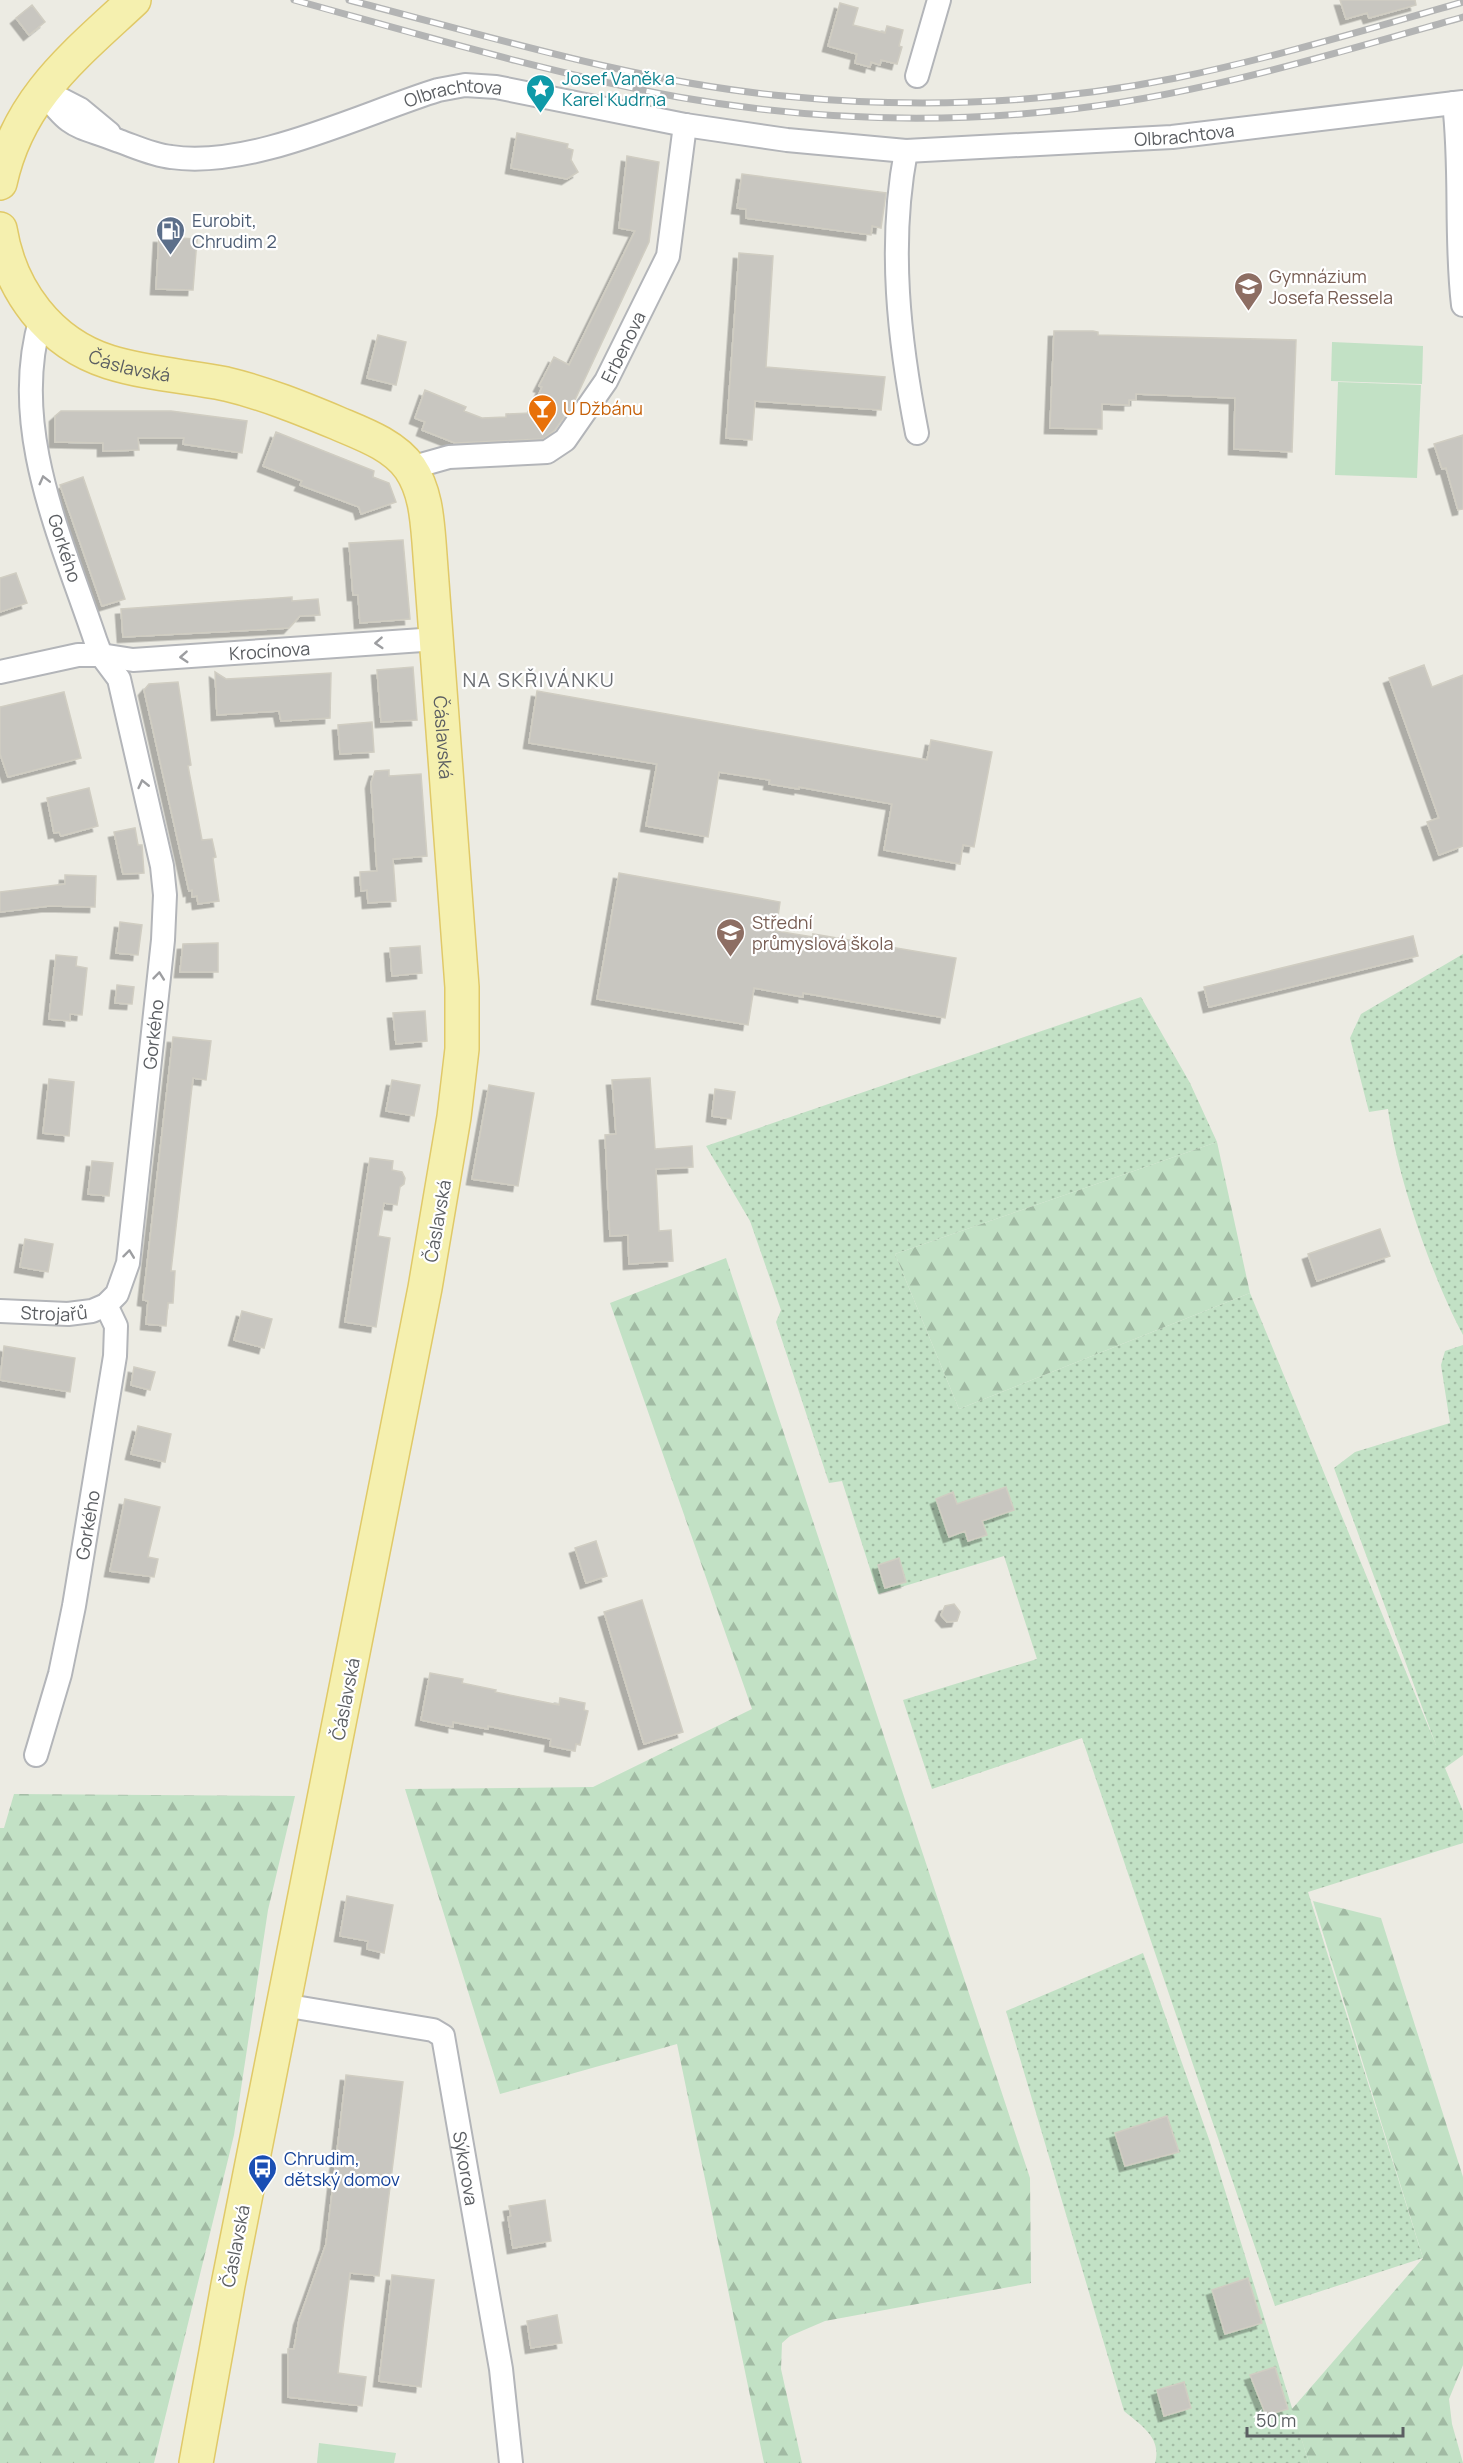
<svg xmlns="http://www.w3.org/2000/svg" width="1463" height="2463" font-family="Manrope,sans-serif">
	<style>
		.grass { fill: url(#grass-dots) }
		.forest { fill: url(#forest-firs) }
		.park { fill: #c2e1c5 }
		.building { fill: #c8c6c0; stroke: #d0cdc2; stroke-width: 1.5; filter: url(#shadow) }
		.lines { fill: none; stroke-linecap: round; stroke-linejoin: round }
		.street-casing { stroke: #b3b5b9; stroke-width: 26 }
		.primary-casing { stroke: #e0c968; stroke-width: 36 }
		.street { stroke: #fff; stroke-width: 22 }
		.primary { stroke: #f5f0af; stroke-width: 33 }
		.rail-casing { stroke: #b3b4b4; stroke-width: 7 }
		.rail { stroke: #fff; stroke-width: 4.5; stroke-dasharray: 14; stroke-linecap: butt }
		.oneway { stroke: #9d9ea1 }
		.labels { text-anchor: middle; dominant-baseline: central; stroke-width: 4.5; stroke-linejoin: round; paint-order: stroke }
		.culture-label { font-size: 18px; fill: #0d838f; stroke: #fff; text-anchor: start }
		.street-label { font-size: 18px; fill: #5b5e62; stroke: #fff }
		.service-label { font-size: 18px; fill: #4e5e75; stroke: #fff; text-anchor: start }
		.education-label { font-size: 18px; fill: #785e54; stroke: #fff; text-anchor: start }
		.food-label { font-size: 18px; fill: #c56008; stroke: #fff; text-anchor: start }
		.transit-label { font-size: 18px; fill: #164399; stroke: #fff; text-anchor: start }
		.neighbourhood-label { font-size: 20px; letter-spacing: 1.5px; fill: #6c6f74; stroke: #fff }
	</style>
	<defs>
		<pattern id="grass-dots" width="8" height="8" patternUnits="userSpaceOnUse" patternTransform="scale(1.5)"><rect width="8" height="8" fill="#c2e1c5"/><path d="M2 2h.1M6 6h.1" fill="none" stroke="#a1baa3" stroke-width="1.8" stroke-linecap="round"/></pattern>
		<pattern id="forest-firs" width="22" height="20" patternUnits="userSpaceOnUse" patternTransform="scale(1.5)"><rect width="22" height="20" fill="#c2e1c5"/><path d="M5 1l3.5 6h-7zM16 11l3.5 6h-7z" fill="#a1baa3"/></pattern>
		<filter id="shadow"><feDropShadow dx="-5.5" dy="5.5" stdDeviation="0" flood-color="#0004"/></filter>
	</defs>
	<rect width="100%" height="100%" fill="#ecebe3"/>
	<path class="grass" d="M 1463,954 L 1463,1335 C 1432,1277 1396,1174 1388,1109 L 1369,1112 L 1350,1038 L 1361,1014 Z
		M 1141,997 L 1190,1083 L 1217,1142 L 895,1254 L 959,1409 L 1250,1293 L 1436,1745 L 1334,1468 L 1355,1452 L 1450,1423 L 1441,1365 L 1445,1351 L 1463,1345 L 1463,1755 L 1445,1768 L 1463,1811 L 1463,1843 L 1308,1892 L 1423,2258 L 1275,2306 L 1082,1738 L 932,1789 L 903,1700 L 1037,1659 L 1004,1556 L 878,1594 L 842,1481 L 829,1483 L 776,1322 L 781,1310 L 750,1221 L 706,1146 Z
		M 1143,1953 L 1210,2142 L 1309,2463 L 1155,2463 C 1162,2438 1142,2426 1124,2411 L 1006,2011 Z"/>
	<path class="forest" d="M 1217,1142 L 1250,1293 L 959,1409 L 895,1254 Z
		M 726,1258 L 1030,2178 L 1031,2283 L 825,2321 L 790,2336 L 782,2343 L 781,2369 L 802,2463 L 764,2463 L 677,2044 L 500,2094 L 405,1789 L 593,1787 L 752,1709 L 610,1303 Z
		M 14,1794 L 295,1796 L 268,1910 L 234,2135 L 154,2463 L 0,2463 L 0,1828 L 4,1828 Z
		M 1313,1901 L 1381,1918 L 1463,2177 L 1463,2365 L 1449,2399 L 1452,2424 L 1463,2463 L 1309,2463 L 1292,2409 L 1423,2258 Z"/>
	<path class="park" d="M 1332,342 L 1423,346 L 1422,384 L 1331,381 Z
		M 1338,382 L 1421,385 L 1417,478 L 1335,475 Z
		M 319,2443 L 396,2453 L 394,2463 L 317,2463 Z"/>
	<path class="building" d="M 1340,0 L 1415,0 L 1416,5 L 1369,18 L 1367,13 L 1346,19 Z
		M 840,3 L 858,8 L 853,25 L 885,33 L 887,26 L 903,30 L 899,46 L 902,47 L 897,64 L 881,60 L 880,65 L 871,62 L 870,67 L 855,63 L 857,54 L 828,46 Z
		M 32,5 L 45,22 L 29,35 L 16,18 Z
		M 517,133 L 568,144 L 567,148 L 573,150 L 571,160 L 578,172 L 567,179 L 511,168 Z
		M 627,156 L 659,162 L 649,242 L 572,406 L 555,430 L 543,439 L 455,443 L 422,430 L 425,422 L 415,418 L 425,390 L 466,407 L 464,411 L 482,418 L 506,417 L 506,414 L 531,413 L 542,387 L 539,386 L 554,357 L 569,365 L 635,231 L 619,228 Z
		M 742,174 L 886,193 L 881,228 L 872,226 L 871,235 L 746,218 L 746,209 L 737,208 Z
		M 159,237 L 197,239 L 193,290 L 156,289 Z
		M 739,253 L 773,256 L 766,367 L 885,377 L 881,410 L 755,401 L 752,440 L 726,438 Z
		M 1054,331 L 1093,331 L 1098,332 L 1098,335 L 1296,340 L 1292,452 L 1234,449 L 1235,398 L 1136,394 L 1136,400 L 1129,400 L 1129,405 L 1102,404 L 1102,429 L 1050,428 Z
		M 378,335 L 406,342 L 396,385 L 367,378 Z
		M 61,411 L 171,411 L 247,421 L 242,453 L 183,444 L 184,438 L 138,438 L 139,450 L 103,451 L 103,443 L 55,442 L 55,416 Z
		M 276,432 L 374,471 L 373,477 L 389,483 L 396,502 L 361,514 L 359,507 L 300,485 L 302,481 L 263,466 Z
		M 1463,435 L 1463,509 L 1458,510 L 1446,468 L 1442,469 L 1434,444 Z
		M 83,477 L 125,599 L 102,606 L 60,485 Z
		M 403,540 L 410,619 L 360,623 L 358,595 L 353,595 L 349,543 Z
		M 16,573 L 27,603 L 0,612 L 0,578 Z
		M 292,597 L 292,601 L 318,599 L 320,615 L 300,616 L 289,628 L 123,637 L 121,609 Z
		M 1424,665 L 1432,687 L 1463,675 L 1463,846 L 1439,855 L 1427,822 L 1439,818 L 1389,678 Z
		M 413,667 L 417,720 L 381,722 L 377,670 Z
		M 215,672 L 226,679 L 331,673 L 330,718 L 281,721 L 279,711 L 217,715 Z
		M 178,682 L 191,765 L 188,766 L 202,840 L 212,839 L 216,857 L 213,858 L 219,901 L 198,904 L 197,896 L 192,897 L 192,890 L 189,891 L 144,690 L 149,684 Z
		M 537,691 L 927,760 L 931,740 L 992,752 L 974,847 L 963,845 L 960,864 L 884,850 L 892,804 L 799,787 L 799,789 L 769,784 L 770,780 L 719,772 L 708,837 L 646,826 L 657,764 L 529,743 Z
		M 64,692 L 81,758 L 8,777 L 0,754 L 0,707 Z
		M 372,722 L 374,752 L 340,754 L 338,725 Z
		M 389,770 L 389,776 L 421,774 L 427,856 L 393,859 L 396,901 L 368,903 L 367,890 L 361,891 L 360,872 L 377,871 L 371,783 L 375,771 Z
		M 89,788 L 98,826 L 61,836 L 59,832 L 54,833 L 47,798 Z
		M 135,828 L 138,845 L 142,845 L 144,873 L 123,874 L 114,832 Z
		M 619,873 L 780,902 L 776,931 L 813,937 L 813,934 L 956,958 L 945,1018 L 803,993 L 803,997 L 754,988 L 748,1025 L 597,999 Z
		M 65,875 L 96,876 L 95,907 L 49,906 L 0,912 L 0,892 L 65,884 Z
		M 120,922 L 142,925 L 138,955 L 116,953 Z
		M 1413,936 L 1418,956 L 1209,1007 L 1204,987 Z
		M 218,943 L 218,972 L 180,972 L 183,944 Z
		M 420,946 L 422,973 L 392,976 L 390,948 Z
		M 56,955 L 77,957 L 76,966 L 87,968 L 82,1015 L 70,1014 L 70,1021 L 49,1019 Z
		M 117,985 L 134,987 L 132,1004 L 115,1003 Z
		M 425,1011 L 427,1041 L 396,1044 L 393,1013 Z
		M 173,1037 L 211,1041 L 206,1080 L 193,1078 L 171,1271 L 175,1271 L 173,1303 L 168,1303 L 166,1326 L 146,1324 L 148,1301 L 143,1300 Z
		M 650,1078 L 655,1149 L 692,1146 L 693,1167 L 656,1169 L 659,1231 L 671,1230 L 673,1261 L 629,1264 L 628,1235 L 610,1236 L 605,1135 L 616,1134 L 612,1080 Z
		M 49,1079 L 74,1082 L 69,1136 L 43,1133 Z
		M 392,1080 L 420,1085 L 414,1116 L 386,1111 Z
		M 489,1085 L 534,1093 L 518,1186 L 472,1179 Z
		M 715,1089 L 735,1092 L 731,1119 L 712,1116 Z
		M 370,1158 L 393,1161 L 392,1170 L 402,1172 L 405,1178 L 404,1184 L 400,1187 L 397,1205 L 384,1203 L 378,1236 L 390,1238 L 376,1327 L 345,1322 Z
		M 92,1161 L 113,1163 L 109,1196 L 88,1194 Z
		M 1380,1229 L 1390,1256 L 1317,1281 L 1308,1254 Z
		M 25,1239 L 53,1244 L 48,1272 L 20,1267 Z
		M 242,1311 L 272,1319 L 264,1348 L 234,1340 Z
		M 4,1346 L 75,1358 L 70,1392 L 0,1380 Z
		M 134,1367 L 155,1372 L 150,1390 L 131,1385 Z
		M 138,1426 L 171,1434 L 165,1462 L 131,1454 Z
		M 1006,1487 L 1014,1510 L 982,1521 L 987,1535 L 968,1541 L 965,1531 L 949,1537 L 936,1499 L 953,1492 L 957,1504 Z
		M 125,1499 L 160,1507 L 148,1557 L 158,1559 L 154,1577 L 110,1571 Z
		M 596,1541 L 607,1576 L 586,1583 L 575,1548 Z
		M 899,1558 L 906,1582 L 885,1588 L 878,1565 Z
		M 642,1600 L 683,1732 L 644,1744 L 604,1612 Z
		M 954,1604 L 960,1612 L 957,1621 L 947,1622 L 941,1615 L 945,1606 Z
		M 430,1673 L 463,1679 L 462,1683 L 496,1690 L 495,1692 L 559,1705 L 560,1698 L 585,1703 L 584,1710 L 588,1711 L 580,1745 L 576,1744 L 575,1751 L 550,1746 L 551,1739 L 488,1726 L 488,1729 L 453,1722 L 453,1727 L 421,1720 Z
		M 347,1896 L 393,1905 L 384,1953 L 367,1949 L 368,1941 L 340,1936 Z
		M 346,2075 L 403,2082 L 379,2276 L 350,2273 L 343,2327 L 338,2373 L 366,2377 L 362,2406 L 288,2397 L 288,2349 L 294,2349 L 299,2320 L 326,2244 Z
		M 1167,2116 L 1179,2152 L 1125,2166 L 1115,2133 Z
		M 545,2200 L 551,2241 L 513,2248 L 508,2217 L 511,2216 L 509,2206 Z
		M 392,2275 L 434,2280 L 421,2387 L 379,2381 Z
		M 1248,2278 L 1262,2323 L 1225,2334 L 1212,2290 Z
		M 557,2315 L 562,2343 L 531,2348 L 527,2321 Z
		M 1275,2367 L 1288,2409 L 1266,2415 L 1250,2375 Z
		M 1184,2382 L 1191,2408 L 1164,2416 L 1157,2390 Z"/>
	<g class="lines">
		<defs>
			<g id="street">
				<path d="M 917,76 L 939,0"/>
				<path id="s1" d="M 42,90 C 72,131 75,124 119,141 C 136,147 153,155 171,157 C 252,169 361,114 438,90 L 465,85 L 496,87 L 685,125 L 787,140 L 906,151 L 1172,137 L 1463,102"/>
				<path d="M 47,92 L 80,109 L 109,133"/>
				<path d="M 1454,103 C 1462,170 1455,238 1463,305"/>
				<path d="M 906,151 C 888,245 899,341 917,433"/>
				<path id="s2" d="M 410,468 L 449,457 L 547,452 L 565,440 L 606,381 L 668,256 L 685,125"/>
				<path id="s3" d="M 0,672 L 78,655 L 101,655 L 133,660 L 437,639"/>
				<path id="s4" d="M 0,1311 L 68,1314 L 92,1311 L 106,1305 L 117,1294 L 128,1263 L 163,940 L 165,895 L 162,866 L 119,679 L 101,655 L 96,642 C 62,540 8,427 41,318"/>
				<path id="s5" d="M 36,1755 L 60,1674 L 74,1606 L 115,1356 L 116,1326 L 106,1305"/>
				<path id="s6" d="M 283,2005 L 433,2030 L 443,2036 L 501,2369 L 511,2463"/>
			</g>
			<g id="primary">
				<path d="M 0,183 C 18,99 74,56 134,0"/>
				<path id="s7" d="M 0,229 C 10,290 49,343 109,362 C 147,374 187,376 226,384 C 264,393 301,408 337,423 C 363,434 394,445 410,468 C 425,490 427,517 429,542 L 462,987 L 462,1049 L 454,1117 L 425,1288 L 228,2285 L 196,2463"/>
			</g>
		</defs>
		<use href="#street" class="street-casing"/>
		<use href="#primary" class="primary-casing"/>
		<use href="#street" class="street"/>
		<use href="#primary" class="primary"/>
		<defs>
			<path id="rail" d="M 294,0 C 421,35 549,73 678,97 C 802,119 929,124 1054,111 C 1194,97 1329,55 1463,17
				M 349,0 C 492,37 636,82 784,96 C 915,109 1047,104 1176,78 C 1273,58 1368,29 1463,2"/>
		</defs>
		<use href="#rail" class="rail-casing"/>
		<use href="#rail" class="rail"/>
	</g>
	<defs><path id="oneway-chevron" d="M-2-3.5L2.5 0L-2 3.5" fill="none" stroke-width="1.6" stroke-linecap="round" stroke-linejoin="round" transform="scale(1.5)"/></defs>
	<g class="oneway">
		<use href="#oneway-chevron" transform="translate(44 480) rotate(-104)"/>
		<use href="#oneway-chevron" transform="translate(379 643) rotate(176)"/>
		<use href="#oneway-chevron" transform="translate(184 657) rotate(176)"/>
		<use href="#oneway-chevron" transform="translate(143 784) rotate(-103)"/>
		<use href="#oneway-chevron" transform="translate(159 976) rotate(-84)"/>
		<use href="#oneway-chevron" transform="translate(129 1254) rotate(-83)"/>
	</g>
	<defs>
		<symbol id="sight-pin" viewBox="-11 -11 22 30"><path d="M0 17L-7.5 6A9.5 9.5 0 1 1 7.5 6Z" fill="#0f9aa8" stroke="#fff"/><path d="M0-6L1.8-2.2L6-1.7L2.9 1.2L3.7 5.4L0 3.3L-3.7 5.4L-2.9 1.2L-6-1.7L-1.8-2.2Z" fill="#fff"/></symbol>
		<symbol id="fuel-pin" viewBox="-11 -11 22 30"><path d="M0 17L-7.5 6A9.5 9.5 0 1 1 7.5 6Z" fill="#5c6f8a" stroke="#fff"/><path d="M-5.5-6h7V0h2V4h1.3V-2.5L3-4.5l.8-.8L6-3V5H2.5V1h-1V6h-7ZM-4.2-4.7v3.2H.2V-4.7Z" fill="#fff"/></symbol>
		<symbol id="school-pin" viewBox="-11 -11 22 30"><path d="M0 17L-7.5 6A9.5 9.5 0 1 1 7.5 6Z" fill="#8d6e63" stroke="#fff"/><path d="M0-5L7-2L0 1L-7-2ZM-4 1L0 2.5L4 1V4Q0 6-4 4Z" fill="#fff"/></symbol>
		<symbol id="bar-pin" viewBox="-11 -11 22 30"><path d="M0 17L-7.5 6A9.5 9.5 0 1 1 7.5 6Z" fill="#e8710a" stroke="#fff"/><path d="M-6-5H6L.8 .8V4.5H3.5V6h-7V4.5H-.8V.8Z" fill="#fff"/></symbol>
		<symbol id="bus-pin" viewBox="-11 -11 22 30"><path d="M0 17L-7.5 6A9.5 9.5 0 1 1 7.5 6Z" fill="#1a4fb4" stroke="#fff"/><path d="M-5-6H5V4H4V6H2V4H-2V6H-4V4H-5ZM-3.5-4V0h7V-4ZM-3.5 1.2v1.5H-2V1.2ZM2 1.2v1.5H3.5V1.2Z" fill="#fff"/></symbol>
	</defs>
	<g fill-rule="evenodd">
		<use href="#sight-pin" x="524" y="72" width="33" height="45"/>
		<use href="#fuel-pin" x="154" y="214" width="33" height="45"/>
		<use href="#school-pin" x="1232" y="270" width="33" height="45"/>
		<use href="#bar-pin" x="526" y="392" width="33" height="45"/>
		<use href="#school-pin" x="714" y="916" width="33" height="45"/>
		<use href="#bus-pin" x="246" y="2152" width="33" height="45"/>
	</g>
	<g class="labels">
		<g class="culture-label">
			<text x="562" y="78">Josef Vaněk a<tspan x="562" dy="21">Karel Kudrna</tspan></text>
		</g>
		<g class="street-label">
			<text stroke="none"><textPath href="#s1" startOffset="442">Olbrachtova</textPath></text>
			<text stroke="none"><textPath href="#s1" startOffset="1180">Olbrachtova</textPath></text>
			<text stroke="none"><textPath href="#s2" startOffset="270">Erbenova</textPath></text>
			<text stroke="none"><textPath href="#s7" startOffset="202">Čáslavská</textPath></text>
			<text transform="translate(65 548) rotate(72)">Gorkého</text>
			<text stroke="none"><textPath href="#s3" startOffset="272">Krocínova</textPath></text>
			<text stroke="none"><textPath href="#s7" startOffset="778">Čáslavská</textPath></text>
			<text stroke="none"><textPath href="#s4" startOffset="386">Gorkého</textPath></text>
			<text transform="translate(437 1221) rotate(-80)">Čáslavská</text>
			<text stroke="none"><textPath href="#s4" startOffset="54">Strojařů</textPath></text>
			<text stroke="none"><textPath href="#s5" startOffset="236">Gorkého</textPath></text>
			<text transform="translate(345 1699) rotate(-79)">Čáslavská</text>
			<text stroke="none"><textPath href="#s6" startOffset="298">Sýkorova</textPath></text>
			<text transform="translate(235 2246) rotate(-79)">Čáslavská</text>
		</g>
		<g class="service-label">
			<text x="192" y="220">Eurobit,<tspan x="192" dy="21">Chrudim 2</tspan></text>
		</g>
		<g class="education-label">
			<text x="1269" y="276">Gymnázium<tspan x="1269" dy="21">Josefa Ressela</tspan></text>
			<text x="752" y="922">Střední<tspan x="752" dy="21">průmyslová škola</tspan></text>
		</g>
		<g class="food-label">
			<text x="563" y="408">U Džbánu</text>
		</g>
		<g class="transit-label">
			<text x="284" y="2158">Chrudim,<tspan x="284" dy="21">dětský domov</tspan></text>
		</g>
		<g class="neighbourhood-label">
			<text x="539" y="679">NA SKŘIVÁNKU</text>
		</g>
	</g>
	<path d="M1247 2427v9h156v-9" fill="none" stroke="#5b5e62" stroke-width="3"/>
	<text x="1256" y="2427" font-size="18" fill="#5b5e62" stroke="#ffffff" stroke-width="4.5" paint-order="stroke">50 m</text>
</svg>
